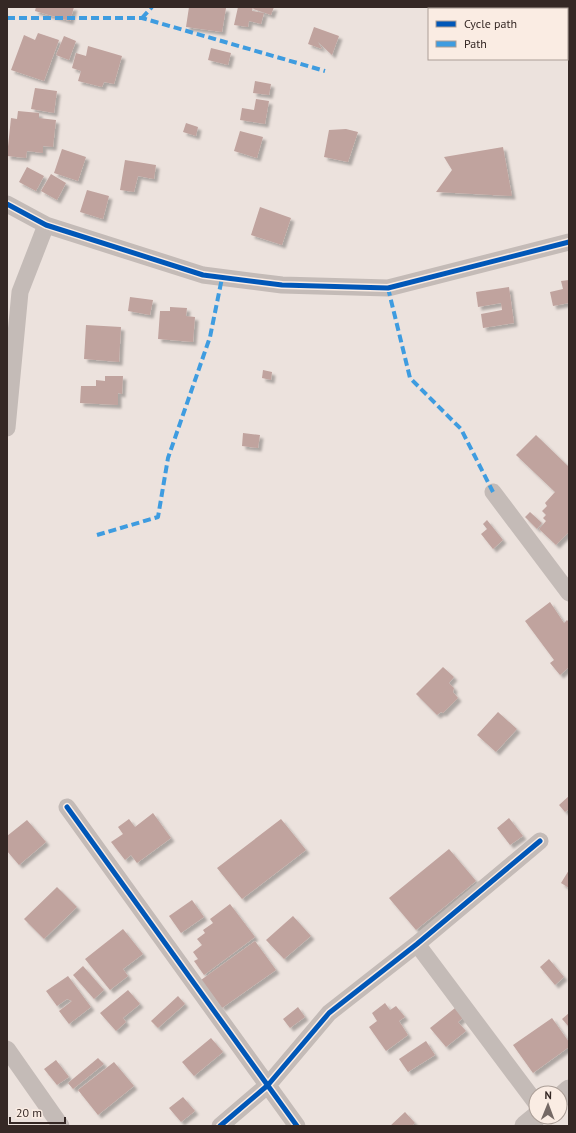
<svg xmlns="http://www.w3.org/2000/svg" width="576" height="1133" font-family="'PT Sans',sans-serif">
	<style>
		.building { fill: #c0a39e; filter: url(#shadow) }
		.lines { fill: none; stroke-linecap: round; stroke-linejoin: round }
		.minor { stroke: #c4bbb7; stroke-width: 17 }
		.tertiary { stroke: #c4bbb7; stroke-width: 21 }
		.quiet { stroke: #3e9ce0; stroke-width: 4; stroke-dasharray: 8 4; stroke-linecap: butt }
		.cycleway-casing { stroke: #faece3; stroke-width: 8 }
		.cycleway { stroke: #0057b8; stroke-width: 5 }
	</style>
	<defs>
		<filter id="shadow"><feDropShadow dx="3.5" dy="3.5" stdDeviation="1" flood-color="#0004"/></filter>
	</defs>
	<rect width="100%" height="100%" fill="#ece2dd"/>
	<path class="building" d="M 36,7 L 74,7 L 70,21 L 35,11 Z
		M 189,7 L 226,8 L 222,32 L 186,27 Z
		M 238,7 L 253,7 L 252,11 L 264,13 L 261,24 L 249,21 L 248,27 L 234,25 Z
		M 254,7 L 274,7 L 271,15 L 253,9 Z
		M 314,27 L 339,36 L 332,55 L 318,42 L 322,49 L 308,44 Z
		M 38,33 L 59,40 L 44,81 L 11,70 L 24,35 L 35,40 Z
		M 64,36 L 76,41 L 69,60 L 56,55 Z
		M 88,46 L 122,56 L 114,84 L 104,82 L 102,87 L 78,81 L 81,71 L 72,68 L 76,53 L 86,56 Z
		M 211,48 L 231,53 L 228,65 L 208,60 Z
		M 255,81 L 271,84 L 269,95 L 253,93 Z
		M 35,88 L 57,91 L 54,113 L 31,109 Z
		M 256,99 L 269,101 L 265,124 L 240,120 L 242,108 L 254,110 Z
		M 18,111 L 39,113 L 39,118 L 56,120 L 53,147 L 43,146 L 43,153 L 27,151 L 26,158 L 7,156 L 11,118 L 17,119 Z
		M 186,123 L 198,127 L 196,136 L 183,132 Z
		M 346,129 L 358,132 L 348,162 L 324,157 L 329,130 Z
		M 240,131 L 263,137 L 257,158 L 234,151 Z
		M 503,147 L 512,196 L 436,192 L 452,170 L 444,157 Z
		M 62,149 L 86,157 L 78,181 L 54,173 Z
		M 125,160 L 156,165 L 154,179 L 138,176 L 134,192 L 120,190 Z
		M 27,167 L 44,176 L 36,191 L 19,182 Z
		M 51,174 L 66,183 L 57,200 L 41,191 Z
		M 87,190 L 109,196 L 103,219 L 80,212 Z
		M 260,207 L 291,218 L 282,245 L 251,235 Z
		M 569,280 L 569,303 L 553,306 L 550,292 L 563,289 L 561,281 Z
		M 509,287 L 514,323 L 483,328 L 481,314 L 502,310 L 501,303 L 478,307 L 476,292 Z
		M 130,297 L 153,300 L 150,315 L 128,311 Z
		M 170,307 L 187,308 L 186,316 L 195,317 L 193,342 L 158,339 L 160,311 L 170,311 Z
		M 86,325 L 121,327 L 119,362 L 84,359 Z
		M 263,370 L 272,372 L 271,380 L 262,378 Z
		M 105,376 L 123,376 L 122,394 L 118,393 L 118,405 L 80,403 L 81,386 L 96,386 L 96,380 L 105,381 Z
		M 243,433 L 260,435 L 258,448 L 242,446 Z
		M 536,435 L 569,467 L 569,532 L 556,545 L 539,529 L 546,521 L 543,518 L 546,515 L 542,511 L 547,506 L 545,503 L 555,492 L 516,455 Z
		M 530,512 L 542,523 L 537,529 L 525,517 Z
		M 487,520 L 503,540 L 493,549 L 481,534 L 487,529 L 483,524 Z
		M 550,602 L 564,623 L 567,620 L 569,622 L 569,667 L 560,675 L 550,663 L 554,660 L 525,621 Z
		M 443,667 L 454,677 L 449,683 L 454,688 L 453,692 L 458,698 L 443,713 L 441,712 L 437,715 L 416,694 Z
		M 498,712 L 517,729 L 496,752 L 477,735 Z
		M 569,796 L 569,809 L 565,812 L 559,805 Z
		M 153,813 L 171,838 L 137,863 L 131,855 L 125,860 L 111,842 L 123,834 L 118,827 L 129,819 L 135,827 Z
		M 509,818 L 523,836 L 510,845 L 497,828 Z
		M 281,819 L 306,850 L 242,899 L 217,868 Z
		M 27,820 L 46,842 L 19,865 L 7,851 L 7,836 Z
		M 449,849 L 476,881 L 416,930 L 389,898 Z
		M 569,870 L 569,888 L 561,883 Z
		M 57,887 L 77,907 L 44,939 L 24,919 Z
		M 192,900 L 204,917 L 181,933 L 169,916 Z
		M 230,904 L 255,937 L 204,975 L 194,961 L 198,959 L 193,952 L 202,945 L 197,939 L 205,933 L 203,930 L 213,923 L 210,919 Z
		M 293,916 L 311,936 L 284,959 L 266,940 Z
		M 123,929 L 143,954 L 123,969 L 128,976 L 110,990 L 85,959 Z
		M 255,941 L 276,970 L 222,1008 L 201,980 Z
		M 549,959 L 564,977 L 555,985 L 540,967 Z
		M 83,966 L 104,990 L 94,999 L 73,975 Z
		M 68,976 L 91,1007 L 69,1024 L 59,1011 L 72,1001 L 67,999 L 57,1006 L 46,991 Z
		M 128,990 L 140,1004 L 123,1018 L 126,1022 L 116,1031 L 100,1013 Z
		M 178,996 L 185,1004 L 158,1028 L 151,1021 Z
		M 385,1003 L 390,1010 L 396,1006 L 405,1017 L 399,1021 L 408,1035 L 386,1051 L 369,1027 L 377,1021 L 372,1013 Z
		M 298,1007 L 305,1017 L 290,1028 L 283,1019 Z
		M 455,1008 L 463,1018 L 458,1022 L 466,1031 L 446,1047 L 430,1028 Z
		M 569,1013 L 569,1027 L 562,1019 Z
		M 552,1018 L 569,1042 L 569,1047 L 533,1073 L 513,1045 Z
		M 211,1038 L 223,1052 L 194,1076 L 182,1062 Z
		M 426,1041 L 435,1055 L 408,1072 L 399,1059 Z
		M 98,1058 L 104,1064 L 73,1089 L 68,1083 Z
		M 56,1060 L 69,1077 L 57,1085 L 44,1069 Z
		M 114,1062 L 134,1086 L 98,1115 L 78,1090 Z
		M 183,1097 L 195,1111 L 181,1122 L 169,1108 Z
		M 405,1112 L 415,1123 L 412,1126 L 390,1126 Z"/>
	<g class="lines">
		<path class="minor" d="M 7,204 L 46,225 L 203,275 L 282,285 L 388,288 L 569,242
			M 7,428 L 20,292 L 46,225
			M 493,492 L 569,593
			M 67,807 L 297,1126
			M 417,944 L 536,1103
			M 7,1049 L 61,1126
			M 220,1126 L 268,1085 L 329,1013 L 417,944 L 540,841"/>
		<path class="tertiary" d="M 560,1098 L 569,1090
			M 525,1126 L 536,1117"/>
		<path class="quiet" d="M 7,18 L 142,18 L 325,71
			M 142,18 L 152,7
			M 388,288 L 410,378 L 461,429 L 493,492
			M 97,535 L 158,517 L 168,458 L 210,337 L 222,278"/>
		<defs>
			<path id="cycleway" d="M 7,204 L 46,225 L 203,275 L 282,285 L 388,288 L 569,242
				M 67,807 L 297,1126
				M 220,1126 L 268,1085 L 329,1013 L 417,944 L 540,841"/>
		</defs>
		<use href="#cycleway" class="cycleway-casing"/>
		<use href="#cycleway" class="cycleway"/>
	</g>
	<rect width="576" height="1133" fill="none" stroke="#352825" stroke-width="16"/>
	<rect x="428" y="8" width="140" height="52" fill="#faece3" stroke="#ab9e97"/>
	<rect x="436" y="21" width="20" height="6" fill="#0057b8" stroke="#ab9e97"/>
	<text x="464" y="28" font-size="12" fill="#352825">Cycle path</text>
	<rect x="436" y="41" width="20" height="6" fill="#3e9ce0" stroke="#ab9e97"/>
	<text x="464" y="48" font-size="12" fill="#352825">Path</text>
	<g transform="translate(548 1105) rotate(1)"><circle r="19" fill="#faece3" stroke="#ab9e97"/>
	<path d="M0-3L7 15L0 10L-7 15Z" fill="#756965"/>
	<text y="-6" font-size="11" font-weight="bold" text-anchor="middle" fill="#352825">N</text>
	</g>
	<path d="M10 1117v6h55v-6" fill="none" stroke="#352825" stroke-width="2"/>
	<text x="16" y="1117" font-size="12" fill="#352825" stroke="#faece3" stroke-width="3" paint-order="stroke">20 m</text>
</svg>
